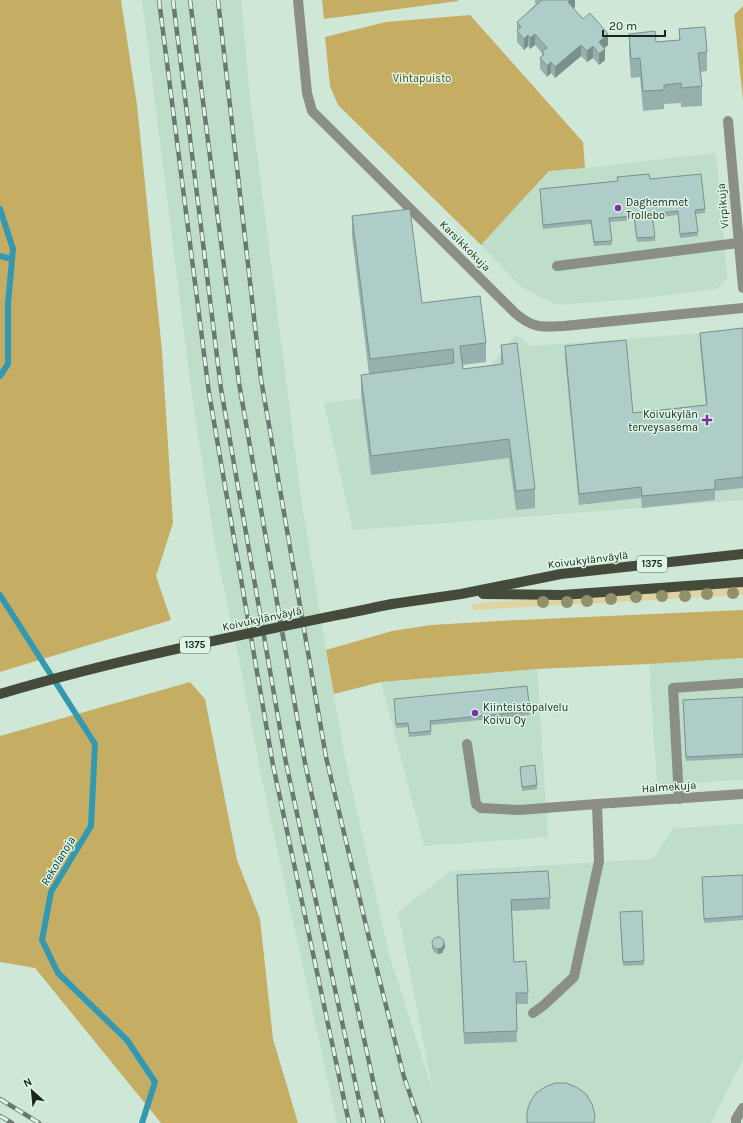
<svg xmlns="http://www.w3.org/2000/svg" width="743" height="1123" font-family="Karla,sans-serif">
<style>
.built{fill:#bfdec9}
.green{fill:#e0d2a3}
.forest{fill:#c5ae63}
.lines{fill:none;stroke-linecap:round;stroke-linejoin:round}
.stream{stroke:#3399b3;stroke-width:6}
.service{stroke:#8a8e84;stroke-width:10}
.minor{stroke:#8a8e84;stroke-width:10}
.primary{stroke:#454b3a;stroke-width:10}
.rail-casing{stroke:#6a796f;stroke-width:4.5}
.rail{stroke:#dcf5e4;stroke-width:3;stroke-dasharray:9;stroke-linecap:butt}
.primary-bridge{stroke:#454b3a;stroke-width:10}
.tree{fill:#8f9169}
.wall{fill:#96b0ad}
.shaded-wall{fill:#7a908d}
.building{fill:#aecdc9;stroke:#7a908d}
.poi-dot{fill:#7d30a2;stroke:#dcf5e4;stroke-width:1.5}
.labels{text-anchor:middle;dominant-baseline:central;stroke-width:3;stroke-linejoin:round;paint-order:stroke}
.shield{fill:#dcf5e4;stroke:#56635a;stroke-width:1}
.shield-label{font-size:10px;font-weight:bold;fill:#1c251f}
.park-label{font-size:11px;fill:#5a4a0f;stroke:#dcf5e4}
.poi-label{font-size:11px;fill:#1c251f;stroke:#dcf5e4;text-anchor:start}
.street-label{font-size:11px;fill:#1c251f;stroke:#dcf5e4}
.water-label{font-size:12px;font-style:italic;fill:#02323d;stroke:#dcf5e4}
</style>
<rect width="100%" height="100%" fill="#cfe7d7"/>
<g class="built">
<path d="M142 0H241L250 98 302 505 326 650 345 757 389 954 433 1092 398 912 451 871 652 859 674 828 743 824V1059L711 1123H337L261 775 241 669 216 551 192 396Z"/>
<path d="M716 153 725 253 728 277 717 289 636 299 557 305 537 296 520 286 481 245 549 171 585 168Z"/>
<path d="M743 330V500L353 530 324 403 474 385 516 335 531 346Z"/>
<path d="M743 658V780L657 785 649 664Z"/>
<path d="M537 669 548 837 424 846 381 682Z"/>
</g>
<path class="green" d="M743 587V595L473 610 472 605 489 602Z"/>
<g class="forest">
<path d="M0 0H121L137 105 162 351 173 523 156 576 171 620 0 672Z"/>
<path d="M322 0H458V1L324 19Z"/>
<path d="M743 6V100L734 15Z"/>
<path d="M470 15 583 142 585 168 549 171 481 245 338 105 330 86 325 37 386 22Z"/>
<path d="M743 610V658L649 664 537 669 381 682 334 694 326 650 392 631 431 625 499 621Z"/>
<path d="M190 682 205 699 237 860 260 919 273 1039 298 1123H161L35 968 0 962V736Z"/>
</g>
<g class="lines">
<g class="stream">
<path d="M0 209 13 249 8 304V364L0 376"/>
<path d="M0 256 12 259"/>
<path d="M0 595 95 744 91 826 51 892 42 940 58 973 127 1040 155 1082 142 1123"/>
</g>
<g class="service">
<path d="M557 266 738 243"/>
<path d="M467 744 476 804 481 808 519 810 597 804 599 861 574 977 544 1005 533 1013"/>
<path d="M679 799 673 688 743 683"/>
<path d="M736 1123V1119L743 1108"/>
</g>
<g class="minor">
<path d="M298 0 307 93 312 111 515 313C534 329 541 327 564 326L743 308"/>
<path d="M728 121 743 288"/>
<path d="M597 804 743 794"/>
</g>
<g class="primary">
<path d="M483 594 562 595 743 582"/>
<path d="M392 604 461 594 561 574 743 554"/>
</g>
<defs>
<g id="rail">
<path d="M159 0 209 393 273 765 349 1123"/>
<path d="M173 0 221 389 286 763 364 1123"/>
<path d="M190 0 239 383 305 763 375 1090 383 1123"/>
<path d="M218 0 261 379 326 757 369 938 404 1077 420 1123"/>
<path d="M0 1099 39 1123"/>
<path d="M0 1116 12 1123"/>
</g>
</defs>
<use href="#rail" class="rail-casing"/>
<use href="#rail" class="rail"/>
<path class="primary-bridge" d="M0 694C129 656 261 631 392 604"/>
</g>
<g class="tree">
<circle cx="733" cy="593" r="6"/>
<circle cx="707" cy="594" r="6"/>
<circle cx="662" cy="596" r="6"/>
<circle cx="685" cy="596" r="6"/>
<circle cx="636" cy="597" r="6"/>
<circle cx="611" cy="599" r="6"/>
<circle cx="587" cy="601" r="6"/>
<circle cx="543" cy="602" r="6"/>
<circle cx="567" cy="602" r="6"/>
</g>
<g class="wall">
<path d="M535 0H575V7L573 8 583 19 608 45 604 48 605 60 599 65 593 58 587 62 581 56 555 78 551 73 547 77 540 69V58L542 55V53L535 45 530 49 528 46 524 50 517 42V22L536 4 535 3Z"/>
<path d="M679 29 707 52V71L700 72 702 86V106L681 107V103L664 104V109L643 111 640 77 631 78 629 53V34L656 42 679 40Z"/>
<path d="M617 177 650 179 705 209V213L696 214 698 236 680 238 678 215 653 218 655 241 637 242 634 220 610 222 612 245 594 246 591 224 543 229 540 189 617 181Z"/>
<path d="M352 216 422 303 486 343V362L462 365 463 369 501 364V345L535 489V508L516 510 509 458 371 475 361 394V375L369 374 352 236Z"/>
<path d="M743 328V488L715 491V500L642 508 641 498 579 505 565 357V346L633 413 706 405 700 344V333Z"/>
<path d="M743 697V758L686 761 683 704Z"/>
<path d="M394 699 530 711V715L431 725V735L409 737 408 727 396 728Z"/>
<path d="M520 767 537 785V789L522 791Z"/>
<path d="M457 875 550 898V909L512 911 514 962 528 993V1004H516L517 1042 464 1044 457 886Z"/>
<path d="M743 875V920L704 923 702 877Z"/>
<path d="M620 916 644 961V965L623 966Z"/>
<path d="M432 944 445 947 442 953 438 954 434 952 432 948Z"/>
</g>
<g class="shaded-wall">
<path d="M570 0H575V7L568 13V2Z"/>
<path d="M535 34V45L530 49V38Z"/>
<path d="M608 34V45L599 53V42Z"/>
<path d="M528 35V46L524 50V39Z"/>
<path d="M581 45V56L555 78V67Z"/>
<path d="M593 46V58L587 62V51Z"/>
<path d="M605 49V60L599 65V54Z"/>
<path d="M551 62V73L547 77V66Z"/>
<path d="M445 943V947L442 953 438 954V950Z"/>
</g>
<g class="building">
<path d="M542 0H570L568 2 583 19 590 13 608 34 599 42 605 49 599 54 593 46 587 51 581 45 555 67 551 62 547 66 540 58 544 54 542 51 547 48 535 34 530 38 528 35 524 39 517 31 521 27 517 22Z"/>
<path d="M705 27 707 52 698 53 702 86 681 88V83L664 85V90L643 91 640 58 631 59 629 34 655 31 656 42 680 40 679 29Z"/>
<path d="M649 174 650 179 701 174 705 209 695 210 698 232 680 234 678 211 652 214 655 237 637 238 634 216 609 218 612 241 594 242 591 220 543 225 540 189 618 181 617 177Z"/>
<path d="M410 209 422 303 480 296 486 343 460 346 463 369 503 364 501 345 517 343 535 489 516 491 509 439 371 456 361 375 454 363 453 349 370 359 352 216Z"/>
<path d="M743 328V477L715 480V489L642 496 641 487 579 494 565 346 626 340 633 413 707 405 700 333Z"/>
<path d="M527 686 530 711 430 721 431 731 409 733 408 723 396 724 394 699Z"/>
<path d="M743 697V754L686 757 683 700Z"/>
<path d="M535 765 537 785 522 787 520 767Z"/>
<path d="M548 871 550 898 511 900 514 962 526 961 528 993H516L517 1031 464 1033 457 875Z"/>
<path d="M743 875V916L704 919 702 877Z"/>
<path d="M642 911 644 961 623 962 620 912Z"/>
<circle cx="438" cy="943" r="6"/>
<path d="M555 1083H566L576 1087 586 1094 592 1104 595 1115 594 1123H527V1112L530 1102 536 1093 545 1087Z"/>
</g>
<g class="poi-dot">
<circle cx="618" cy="208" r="4"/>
<path d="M705 414h4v4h4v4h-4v4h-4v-4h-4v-4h4z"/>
<circle cx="475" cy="713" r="4"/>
</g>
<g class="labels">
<g class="shield">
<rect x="637" y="556" width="30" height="16" rx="3"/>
<rect x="180" y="637" width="30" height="16" rx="3"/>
</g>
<g class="shield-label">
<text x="652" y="564">1375</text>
<text x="195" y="645">1375</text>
</g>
<g class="park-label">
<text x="422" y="78">Vihtapuisto</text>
</g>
<g class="poi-label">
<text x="626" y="202">Daghemmet<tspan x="626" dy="13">Trollebo</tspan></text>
<text x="698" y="414" text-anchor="end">Koivukylän<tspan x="698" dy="13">terveysasema</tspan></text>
<text x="483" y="707">Kiinteistöpalvelu<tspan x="483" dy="13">Koivu Oy</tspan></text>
</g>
<g class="street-label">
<text transform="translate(723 206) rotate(-95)">Virpikuja</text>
<text transform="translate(465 246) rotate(45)">Karsikkokuja</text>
<text transform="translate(588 560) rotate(-7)">Koivukylänväylä</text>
<text transform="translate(262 619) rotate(-12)">Koivukylänväylä</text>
<text transform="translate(669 787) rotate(-4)">Halmekuja</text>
</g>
<g class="water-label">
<text transform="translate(58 861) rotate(-59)">Rekolanoja</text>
</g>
</g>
<g transform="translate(32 1091) rotate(333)" stroke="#dcf5e4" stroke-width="3" paint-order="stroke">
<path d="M0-3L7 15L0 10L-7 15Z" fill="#1c251f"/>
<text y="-6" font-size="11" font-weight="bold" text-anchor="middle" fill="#1c251f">N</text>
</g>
<path d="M603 30v6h62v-6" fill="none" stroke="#1c251f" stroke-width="2"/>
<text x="609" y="30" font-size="12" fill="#1c251f" stroke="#dcf5e4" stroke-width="3" paint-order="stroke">20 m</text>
</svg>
